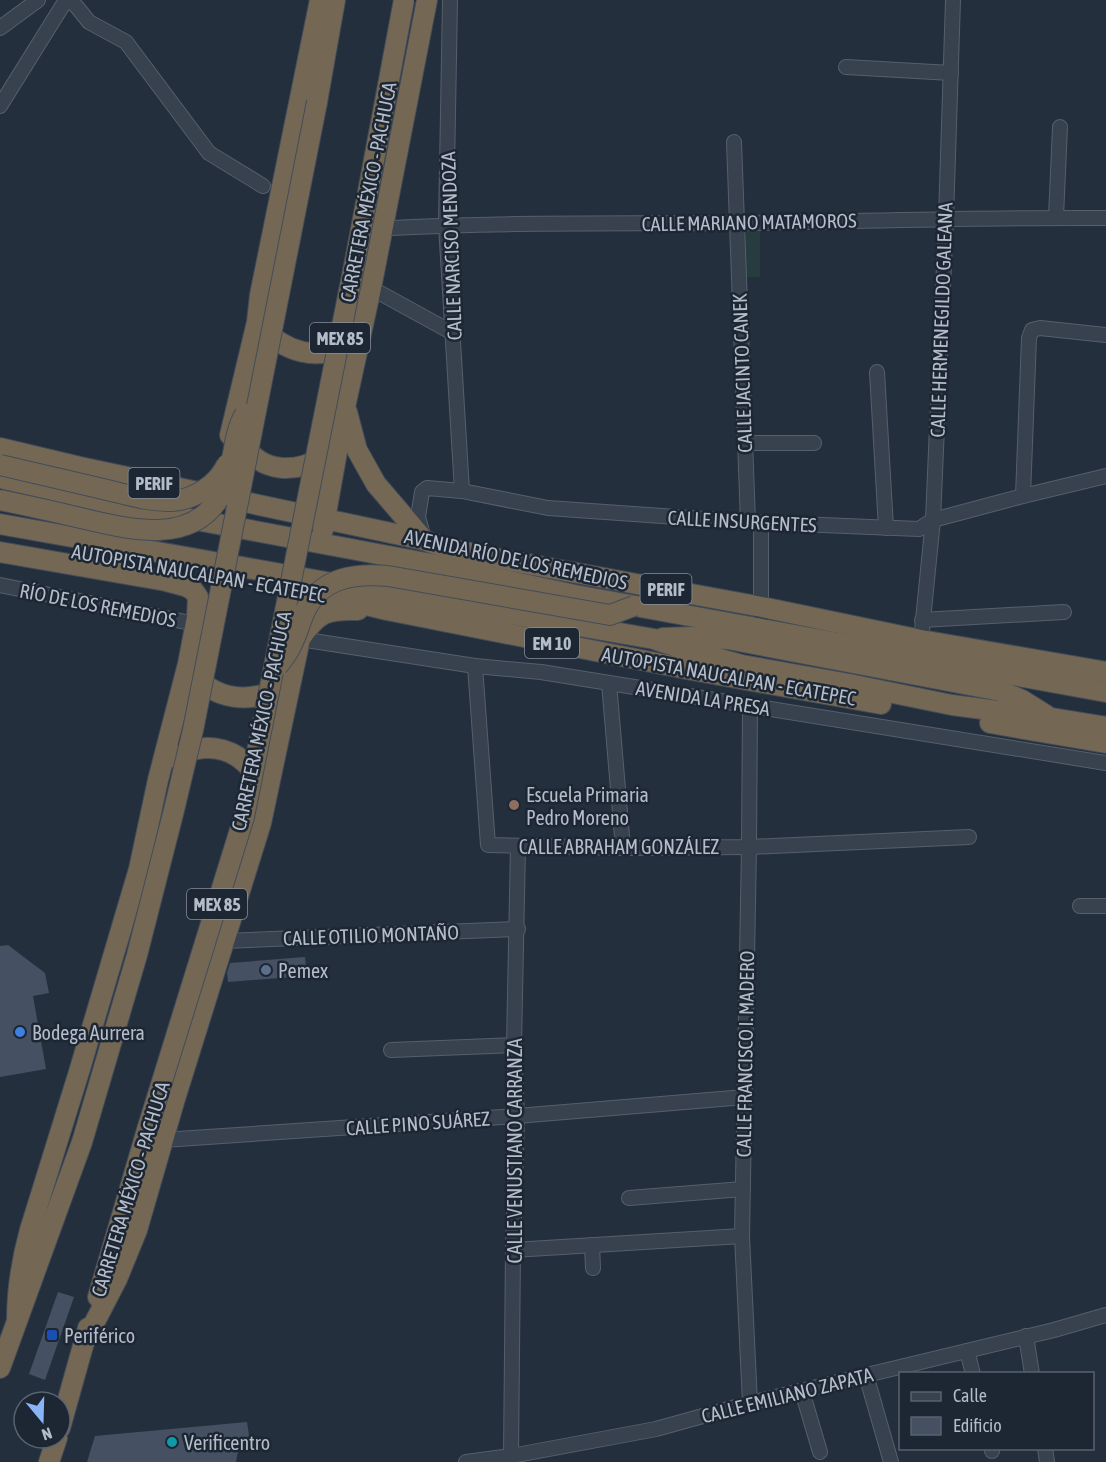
<svg xmlns="http://www.w3.org/2000/svg" width="1106" height="1462" font-family="'Asap Condensed',sans-serif">
<style>
.green{fill:#263c3f}
.building{fill:#455162}
.lines{fill:none;stroke-linecap:round;stroke-linejoin:round}
.minor-casing{stroke:#565f6c;stroke-width:16}
.highway-casing{stroke:#434c59;stroke-width:22}
.minor{stroke:#38414e;stroke-width:14}
.highway{stroke:#746855;stroke-width:20}
.highway-bridge-casing{stroke:#434c59;stroke-width:22;stroke-linecap:butt}
.highway-bridge{stroke:#746855;stroke-width:20}
.education-dot{fill:#8d6e63;stroke:#1d2633;stroke-width:2}
.service-dot{fill:#5c6f8a;stroke:#1d2633;stroke-width:2}
.shop-dot{fill:#3f7fe0;stroke:#1d2633;stroke-width:2}
.transit-dot{fill:#1a4fb4;stroke:#1d2633;stroke-width:2}
.culture-dot{fill:#0f9aa8;stroke:#1d2633;stroke-width:2}
.labels{text-anchor:middle;dominant-baseline:central;stroke-width:5;stroke-linejoin:round;paint-order:stroke}
.shield{fill:#1d2633;stroke:#878f9c;stroke-width:1.5}
.shield-label{font-size:18px;font-weight:bold;fill:#b4bcc9}
.street-label{font-size:20px;fill:#b4bcc9;stroke:#1d2633}
.poi-label{font-size:20px;fill:#b4bcc9;stroke:#1d2633;text-anchor:start}
</style>
<rect width="100%" height="100%" fill="#242f3e"/>
<path class="green" d="M746 228 760 229V277H745Z"/>
<g class="building">
<path d="M8 945 45 973 49 993 33 996 46 1069 0 1077V946Z"/>
<path d="M305 957 307 976 228 982 227 973 230 963Z"/>
<path d="M58 1292 74 1297 45 1380 29 1374Z"/>
<path d="M247 1422 251 1449 238 1451 236 1462H87L95 1436Z"/>
</g>
<g class="lines">
<defs>
<g id="minor">
<path d="M69 0 77 7 89 22 126 42 209 153 263 186"/>
<path d="M450 0 446 225 462 491"/>
<path d="M0 28 38 0"/>
<path d="M846 67 951 73"/>
<path d="M0 106 66 0"/>
<path d="M734 142 748 522"/>
<path d="M1056 217 1060 127"/>
<path d="M392 228C506 222 620 224 733 223 857 222 982 217 1106 218"/>
<path d="M371 288 453 333"/>
<path d="M877 372 886 528"/>
<path d="M745 443H814"/>
<path d="M1023 496 1029 338 1032 330 1040 328 1106 335"/>
<path d="M761 523V629"/>
<path d="M423 535 418 517 422 492 427 488 462 491 548 508 748 522 919 529 933 520 1023 496 1106 476"/>
<path d="M0 585 196 624"/>
<path d="M922 620 1064 612"/>
<path d="M300 639 475 666 541 672 1106 763"/>
<path d="M921 640 933 520 946 218 953 0"/>
<path d="M475 666 488 845 623 848 749 847 969 837"/>
<path d="M609 683 623 848"/>
<path d="M750 706 749 847 742 1236 750 1403"/>
<path d="M1080 906H1106"/>
<path d="M224 941 518 929"/>
<path d="M391 1050 514 1045"/>
<path d="M163 1140 517 1116 745 1097"/>
<path d="M629 1198 743 1189"/>
<path d="M592 1245 593 1268"/>
<path d="M513 1250 742 1236"/>
<path d="M1026 1336 1032 1374"/>
<path d="M967 1351 973 1374"/>
<path d="M866 1375 891 1462"/>
<path d="M802 1391 820 1452"/>
<path d="M992 1448V1451"/>
<path d="M1045 1448 1047 1462"/>
<path d="M511 1456 513 1250 517 1116 514 1045 518 846"/>
<path d="M466 1462 511 1456 656 1429 750 1403 1054 1330 1106 1315"/>
</g>
<g id="highway">
<path d="M317 102 335 0"/>
<path d="M261 326C284 352 319 363 350 343"/>
<path d="M347 412 357 450 376 484 424 540"/>
<path d="M230 435 257 322 260 295 320 0"/>
<path d="M241 438C256 474 300 476 327 453"/>
<path d="M0 448 80 467 424 540 443 547 479 555 762 607 921 640 1106 672"/>
<path d="M0 478 116 505 426 563 575 595 1106 692"/>
<path d="M0 524 371 590 654 639 683 649 742 665 849 684 952 705 1052 718 1106 727"/>
<path d="M323 530 345 407 371 288 427 0"/>
<path d="M0 552 166 581 185 586 193 590 198 597 197 617 188 664 158 780 139 869 79 1072 30 1230C22 1259 17 1289 17 1320"/>
<path d="M313 592 387 610 692 670 881 704"/>
<path d="M663 638 692 637 728 639 1001 691 1022 700 1046 715"/>
<path d="M193 671C213 701 251 704 281 687"/>
<path d="M990 723 1106 743"/>
<path d="M176 758C207 738 243 749 259 782"/>
<path d="M98 1297 147 1130"/>
<path d="M85 1341 117 1279 137 1230 174 1102 261 823 300 639C318 612 327 609 358 610"/>
<path d="M0 1368 82 1142"/>
<path d="M60 1428 88 1328"/>
<path d="M49 1462 57 1438"/>
</g>
</defs>
<use href="#minor" class="minor-casing"/>
<use href="#highway" class="highway-casing"/>
<use href="#minor" class="minor"/>
<use href="#highway" class="highway"/>
<defs>
<g id="highway-bridge">
<path d="M0 465C35 473 69 481 103 489 125 494 149 502 172 501 194 500 218 484 227 464"/>
<path d="M0 500C24 505 48 510 72 516 121 527 192 550 222 493 235 468 231 438 245 414"/>
<path d="M277 667C281 661 287 655 290 648 297 636 300 621 306 609 323 577 355 573 388 576L610 615 634 606"/>
<path d="M147 1130 244 817 356 256 404 0"/>
<path d="M82 1142 137 955 174 810 193 730 317 102"/>
</g>
</defs>
<use href="#highway-bridge" class="highway-bridge-casing"/>
<use href="#highway-bridge" class="highway-bridge"/>
</g>
<circle class="education-dot" cx="514" cy="805" r="6"/>
<circle class="service-dot" cx="266" cy="970" r="6"/>
<circle class="shop-dot" cx="20" cy="1032" r="6"/>
<rect class="transit-dot" x="46" y="1329" width="12" height="12" rx="3"/>
<circle class="culture-dot" cx="172" cy="1442" r="6"/>
<g class="labels">
<g class="shield">
<rect x="310" y="323" width="60" height="30" rx="4.5"/>
<rect x="128.5" y="468" width="51" height="30" rx="4.5"/>
<rect x="640.5" y="574" width="51" height="30" rx="4.5"/>
<rect x="525" y="628" width="54" height="30" rx="4.5"/>
<rect x="187" y="889" width="60" height="30" rx="4.5"/>
</g>
<g class="shield-label">
<text x="340" y="338">MEX 85</text>
<text x="154" y="483">PERIF</text>
<text x="666" y="589">PERIF</text>
<text x="552" y="643">EM 10</text>
<text x="217" y="904">MEX 85</text>
</g>
<g class="street-label">
<text transform="translate(368 192) rotate(-79)">CARRETERA MÉXICO - PACHUCA</text>
<text transform="translate(749 222) rotate(-1)">CALLE MARIANO MATAMOROS</text>
<text transform="translate(451 246) rotate(-92)">CALLE NARCISO MENDOZA</text>
<text transform="translate(941 320) rotate(-88)">CALLE HERMENEGILDO GALEANA</text>
<text transform="translate(742 373) rotate(-92)">CALLE JACINTO CANEK</text>
<text transform="translate(742 521) rotate(3)">CALLE INSURGENTES</text>
<text transform="translate(516 559) rotate(12)">AVENIDA RÍO DE LOS REMEDIOS</text>
<text transform="translate(199 573) rotate(10)">AUTOPISTA NAUCALPAN - ECATEPEC</text>
<text transform="translate(98 605) rotate(11)">RÍO DE LOS REMEDIOS</text>
<text transform="translate(729 676) rotate(10)">AUTOPISTA NAUCALPAN - ECATEPEC</text>
<text transform="translate(703 698) rotate(9)">AVENIDA LA PRESA</text>
<text transform="translate(261 721) rotate(-78)">CARRETERA MÉXICO - PACHUCA</text>
<text x="619" y="846">CALLE ABRAHAM GONZÁLEZ</text>
<text transform="translate(371 935) rotate(-2)">CALLE OTILIO MONTAÑO</text>
<text transform="translate(745 1054) rotate(-89)">CALLE FRANCISCO I. MADERO</text>
<text transform="translate(418 1123) rotate(-4)">CALLE PINO SUÁREZ</text>
<text transform="translate(514 1151) rotate(-90)">CALLE VENUSTIANO CARRANZA</text>
<text transform="translate(130 1189) rotate(-73)">CARRETERA MÉXICO - PACHUCA</text>
<text transform="translate(787 1395) rotate(-14)">CALLE EMILIANO ZAPATA</text>
</g>
<g class="poi-label">
<text x="526" y="794">Escuela Primaria<tspan x="526" dy="23">Pedro Moreno</tspan></text>
<text x="278" y="970">Pemex</text>
<text x="32" y="1032">Bodega Aurrera</text>
<text x="64" y="1335">Periférico</text>
<text x="184" y="1442">Verificentro</text>
</g>
</g>
<rect x="899" y="1372" width="195" height="78" fill="#1d2633" stroke="#59626f" stroke-width="1.5"/>
<rect x="911" y="1392" width="30" height="9" fill="#38414e" stroke="#59626f" stroke-width="1.5"/>
<text x="953" y="1402" font-size="18" fill="#b4bcc9">Calle</text>
<rect x="911" y="1417" width="30" height="18" fill="#455162" stroke="#59626f" stroke-width="1.5"/>
<text x="953" y="1432" font-size="18" fill="#b4bcc9">Edificio</text>
<g transform="translate(42 1420) rotate(161)"><circle r="28" fill="#1d2633" stroke="#59626f" stroke-width="1.5"/>
<path d="M0-4.5L10 22L0 15L-10 22Z" fill="#8ab4f8"/>
<text y="-9" font-size="16" font-weight="bold" text-anchor="middle" fill="#b4bcc9">N</text>
</g>
</svg>
